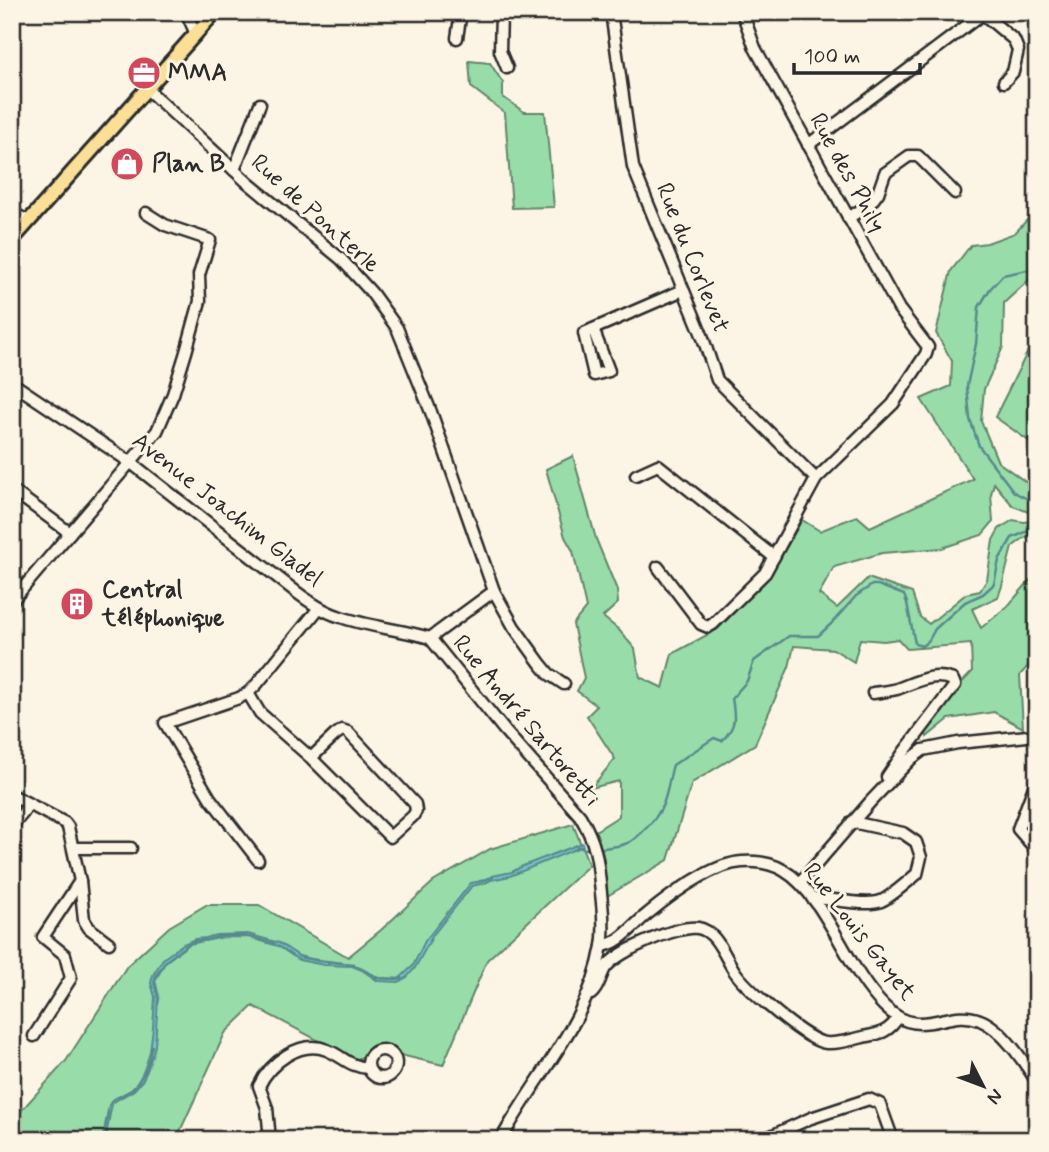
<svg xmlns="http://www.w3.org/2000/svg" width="1049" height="1152" font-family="Mynerve,sans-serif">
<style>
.green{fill:#98dda9;stroke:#62846a;stroke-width:2;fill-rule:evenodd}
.water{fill:#76c7cf;stroke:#58898d;stroke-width:2}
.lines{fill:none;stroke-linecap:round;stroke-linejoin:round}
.stream{stroke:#58898d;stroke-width:2.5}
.minor-casing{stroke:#2b2b2b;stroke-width:15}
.major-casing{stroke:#2b2b2b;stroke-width:18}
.minor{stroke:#fcf5e5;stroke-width:10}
.major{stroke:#fbdf96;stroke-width:12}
.labels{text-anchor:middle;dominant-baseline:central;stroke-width:6;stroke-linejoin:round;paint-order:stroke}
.poi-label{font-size:24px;font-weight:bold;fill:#2b2b2b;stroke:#fcf5e5;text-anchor:start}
.street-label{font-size:24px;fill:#2b2b2b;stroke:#fcf5e5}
</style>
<rect width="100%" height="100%" fill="#fcf5e5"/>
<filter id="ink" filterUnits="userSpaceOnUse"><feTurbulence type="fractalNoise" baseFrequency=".0143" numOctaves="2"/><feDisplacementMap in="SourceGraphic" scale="14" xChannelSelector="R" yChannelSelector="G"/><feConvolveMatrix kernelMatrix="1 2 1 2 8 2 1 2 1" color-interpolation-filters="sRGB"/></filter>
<g filter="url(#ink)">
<g class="green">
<path d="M469 61 490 63 503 83V97L524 112H545L554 207 512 208 505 113 471 87Z"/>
<path d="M1037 209V280L1030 279 1004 303 1003 347 984 389 981 421 998 462 1037 490V534L1024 538 1012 547 1002 586 998 597 972 609 981 628 1008 606 1037 572V656L1020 675 1023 728 994 712 949 719 927 737 923 721 939 707 972 672 971 644 907 649 898 639 884 641 860 639 854 662 833 649 794 646 789 667 755 744 692 783 668 860 602 899 604 859 594 832 619 816V781L591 788 615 759 587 716 597 706 577 691 584 678 573 624 586 608 573 551 565 537 546 469 573 456 596 539 617 590 618 603 603 617 619 630 635 649 640 677 663 688 672 654 718 629 771 575 802 520 820 531 857 516 870 527 973 479 921 399 951 386 952 361 936 333 951 271 971 245 987 243 1015 233ZM994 483 1013 506 1031 513 1033 517 1030 521 1024 522 1013 520 999 529 993 540 987 580 980 591 966 594 929 624 920 617 912 593 868 578 837 608 819 594 834 567 882 553 942 548 982 535 993 522 991 494Z"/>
<path d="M1037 330V449L1033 444 995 417 1028 351Z"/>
<path d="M573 824 589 865 487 960 443 1065 379 1050 355 1060 253 1006 225 1033 176 1140H12V1116L20 1112 66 1061 127 966 169 927 206 905H259L348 957 381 930 433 882 490 849Z"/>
</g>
<path class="water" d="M582 843 583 846 510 876 491 880 485 883 472 886 433 935 415 968 407 977 399 982 378 981 362 970 352 966 324 965 299 960 278 946 245 936 217 937 208 940 195 941 188 945 166 961 156 975 154 983 158 998 155 1046 147 1071 142 1081 134 1090 112 1103 106 1136 102 1140H99L104 1135 109 1105 112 1100 133 1089 144 1073 149 1060 153 1028 155 997 151 983 153 975 163 959 183 944 195 939 206 938 216 935 248 934 279 943 302 958 353 964 379 978 399 979 413 966 425 941 471 883 483 881 492 876 512 872 523 866Z"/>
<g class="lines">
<g class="stream">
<path d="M1037 268 1003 275 990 289 979 307 976 344 967 386 970 419 979 446 1014 492 1037 504"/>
<path d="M577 847 591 850"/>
<path d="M598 849C607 847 617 847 625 844 638 840 659 816 663 804 668 792 669 778 673 765L714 738 722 741C737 725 735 718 732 698L747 681 754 661 789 636H818L831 624 856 596 872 585H878L904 595 907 603 915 644 922 646 929 640 935 629 965 602 983 594 994 584 999 560 1012 538 1037 527"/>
<path d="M480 881 493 877"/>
<path d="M298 956 319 961 354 964"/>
<path d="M372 974 377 978 399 979 402 978"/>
<path d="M158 1004 159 998 155 981 165 962 188 944 223 937H250L274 944"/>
<path d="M129 1092C143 1081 147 1062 152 1046"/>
<path d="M98 1140 103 1137 108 1112"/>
</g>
<defs>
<g id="minor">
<path d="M186 12 196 34"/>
<path d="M499 12 501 14 500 51 507 68"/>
<path d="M611 12 633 167 702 335 717 380 816 479"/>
<path d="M983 14 1014 40 1018 50 1013 72 1004 82"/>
<path d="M457 38 461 12"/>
<path d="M146 88 247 182 341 259 371 292 397 328 431 412 494 591 514 627 540 663 549 674 564 684"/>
<path d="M808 145 985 12"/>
<path d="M234 170 260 104"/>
<path d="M12 213 29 221"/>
<path d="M848 218 869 205 878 193 885 173 909 156H918L955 193"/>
<path d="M593 329 609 371 594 375 584 333 683 290"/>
<path d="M12 383 130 462 295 591C308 601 322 611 338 616 368 627 400 629 430 638"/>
<path d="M636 475 658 465 774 557"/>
<path d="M12 490 70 533"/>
<path d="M658 567 701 624 708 627 713 624 765 573 816 479 893 404 926 354 928 347 899 309 755 48 742 12"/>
<path d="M12 601 157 431 173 394 186 352 200 301 199 275 210 240 165 225 146 213"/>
<path d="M430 638 505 731 580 816C597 844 598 862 601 893 603 910 605 929 602 946 588 1024 536 1074 501 1140"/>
<path d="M430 638 494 591"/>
<path d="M248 693 260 713 311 758 390 837 413 816 416 811 415 804 348 732 342 730 335 735 311 758"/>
<path d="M873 693C881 692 889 691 897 689 916 682 933 672 953 680L955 685 904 752 887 777"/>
<path d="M1037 779 1018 829 1037 851"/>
<path d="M12 795 65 823 68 827 80 881 84 920 89 928 109 943"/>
<path d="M12 826 23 813 28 804"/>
<path d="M73 848H131"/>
<path d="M258 860 210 798 165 723 239 698 248 693 257 684 319 608"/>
<path d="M800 883 871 801 911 759 923 750 958 743 1037 735"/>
<path d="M812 898C830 898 866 907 881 901 891 897 908 881 917 874L921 857 916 842 903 833 852 822"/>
<path d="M602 946C619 944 632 927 645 916 668 897 711 864 742 862 756 861 771 863 783 870 797 878 808 891 817 904 840 937 856 978 884 1006 921 1043 947 1006 980 1020 1003 1029 1024 1062 1037 1082"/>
<path d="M591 994C600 987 600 975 606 967 618 951 678 925 698 928 717 931 725 958 735 972 747 989 807 1042 826 1043 838 1044 852 1040 863 1037 879 1034 890 1032 898 1017"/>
<path d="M34 1036 71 978 65 955 43 937 80 881"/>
<circle cx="382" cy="1064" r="14"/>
<path d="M270 1140 267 1108 259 1086C270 1063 300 1039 327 1050 344 1057 348 1066 368 1068"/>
<path d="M762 1140 811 1118 869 1099 880 1104 893 1140"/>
</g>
<path id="major" d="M12 240 215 12"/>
</defs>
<use href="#minor" class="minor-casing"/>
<use href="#major" class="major-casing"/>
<use href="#minor" class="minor"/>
<use href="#major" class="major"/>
</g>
</g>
<defs>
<symbol id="office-disc" viewBox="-11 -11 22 22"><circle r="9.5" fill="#d1495b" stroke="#fcf5e5"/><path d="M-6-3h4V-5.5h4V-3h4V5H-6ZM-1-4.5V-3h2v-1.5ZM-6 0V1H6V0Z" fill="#fff"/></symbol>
<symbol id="shop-disc" viewBox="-11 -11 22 22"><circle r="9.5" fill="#d1495b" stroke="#fcf5e5"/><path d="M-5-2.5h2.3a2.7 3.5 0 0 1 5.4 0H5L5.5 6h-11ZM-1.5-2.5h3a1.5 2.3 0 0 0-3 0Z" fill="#fff"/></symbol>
<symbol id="building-disc" viewBox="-11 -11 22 22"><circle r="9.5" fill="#d1495b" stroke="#fcf5e5"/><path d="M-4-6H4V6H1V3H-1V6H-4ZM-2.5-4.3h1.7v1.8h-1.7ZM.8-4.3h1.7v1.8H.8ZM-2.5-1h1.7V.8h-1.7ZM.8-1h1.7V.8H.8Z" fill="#fff"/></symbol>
</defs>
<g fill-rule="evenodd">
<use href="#office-disc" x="125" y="54" width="38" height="38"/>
<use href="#shop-disc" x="108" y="145" width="38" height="38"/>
<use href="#building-disc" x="58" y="585" width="38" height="38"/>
</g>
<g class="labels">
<g class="poi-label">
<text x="168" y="73">MMA</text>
<text x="152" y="164">Plan B</text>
<text x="102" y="590">Central<tspan x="102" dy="28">téléphonique</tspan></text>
</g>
<g class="street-label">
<text transform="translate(847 173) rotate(61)">Rue des Phily</text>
<text transform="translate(315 214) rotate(42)">Rue de Ponterle</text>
<text transform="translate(692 258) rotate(68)">Rue du Corlevet</text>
<text transform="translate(227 510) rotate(38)">Avenue Joachim Gladel</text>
<text transform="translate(526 721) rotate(50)">Rue André Sartoretti</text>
<text transform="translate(859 932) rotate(52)">Rue Louis Gayet</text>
</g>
</g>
<rect width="1049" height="1152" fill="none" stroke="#fcf5e5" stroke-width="42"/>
<rect x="21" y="21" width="1007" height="1110" fill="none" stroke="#2b2b2b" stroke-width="2.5" filter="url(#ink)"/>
<g transform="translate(983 1086) rotate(132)" stroke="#fcf5e5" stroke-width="5" paint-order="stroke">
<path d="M0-5L12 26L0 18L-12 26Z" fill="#2b2b2b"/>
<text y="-10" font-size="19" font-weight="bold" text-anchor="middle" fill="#2b2b2b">N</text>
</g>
<path d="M794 63v10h126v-10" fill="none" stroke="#2b2b2b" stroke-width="3.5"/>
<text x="804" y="63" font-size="21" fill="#2b2b2b" stroke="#fcf5e5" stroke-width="5" paint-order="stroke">100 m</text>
</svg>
